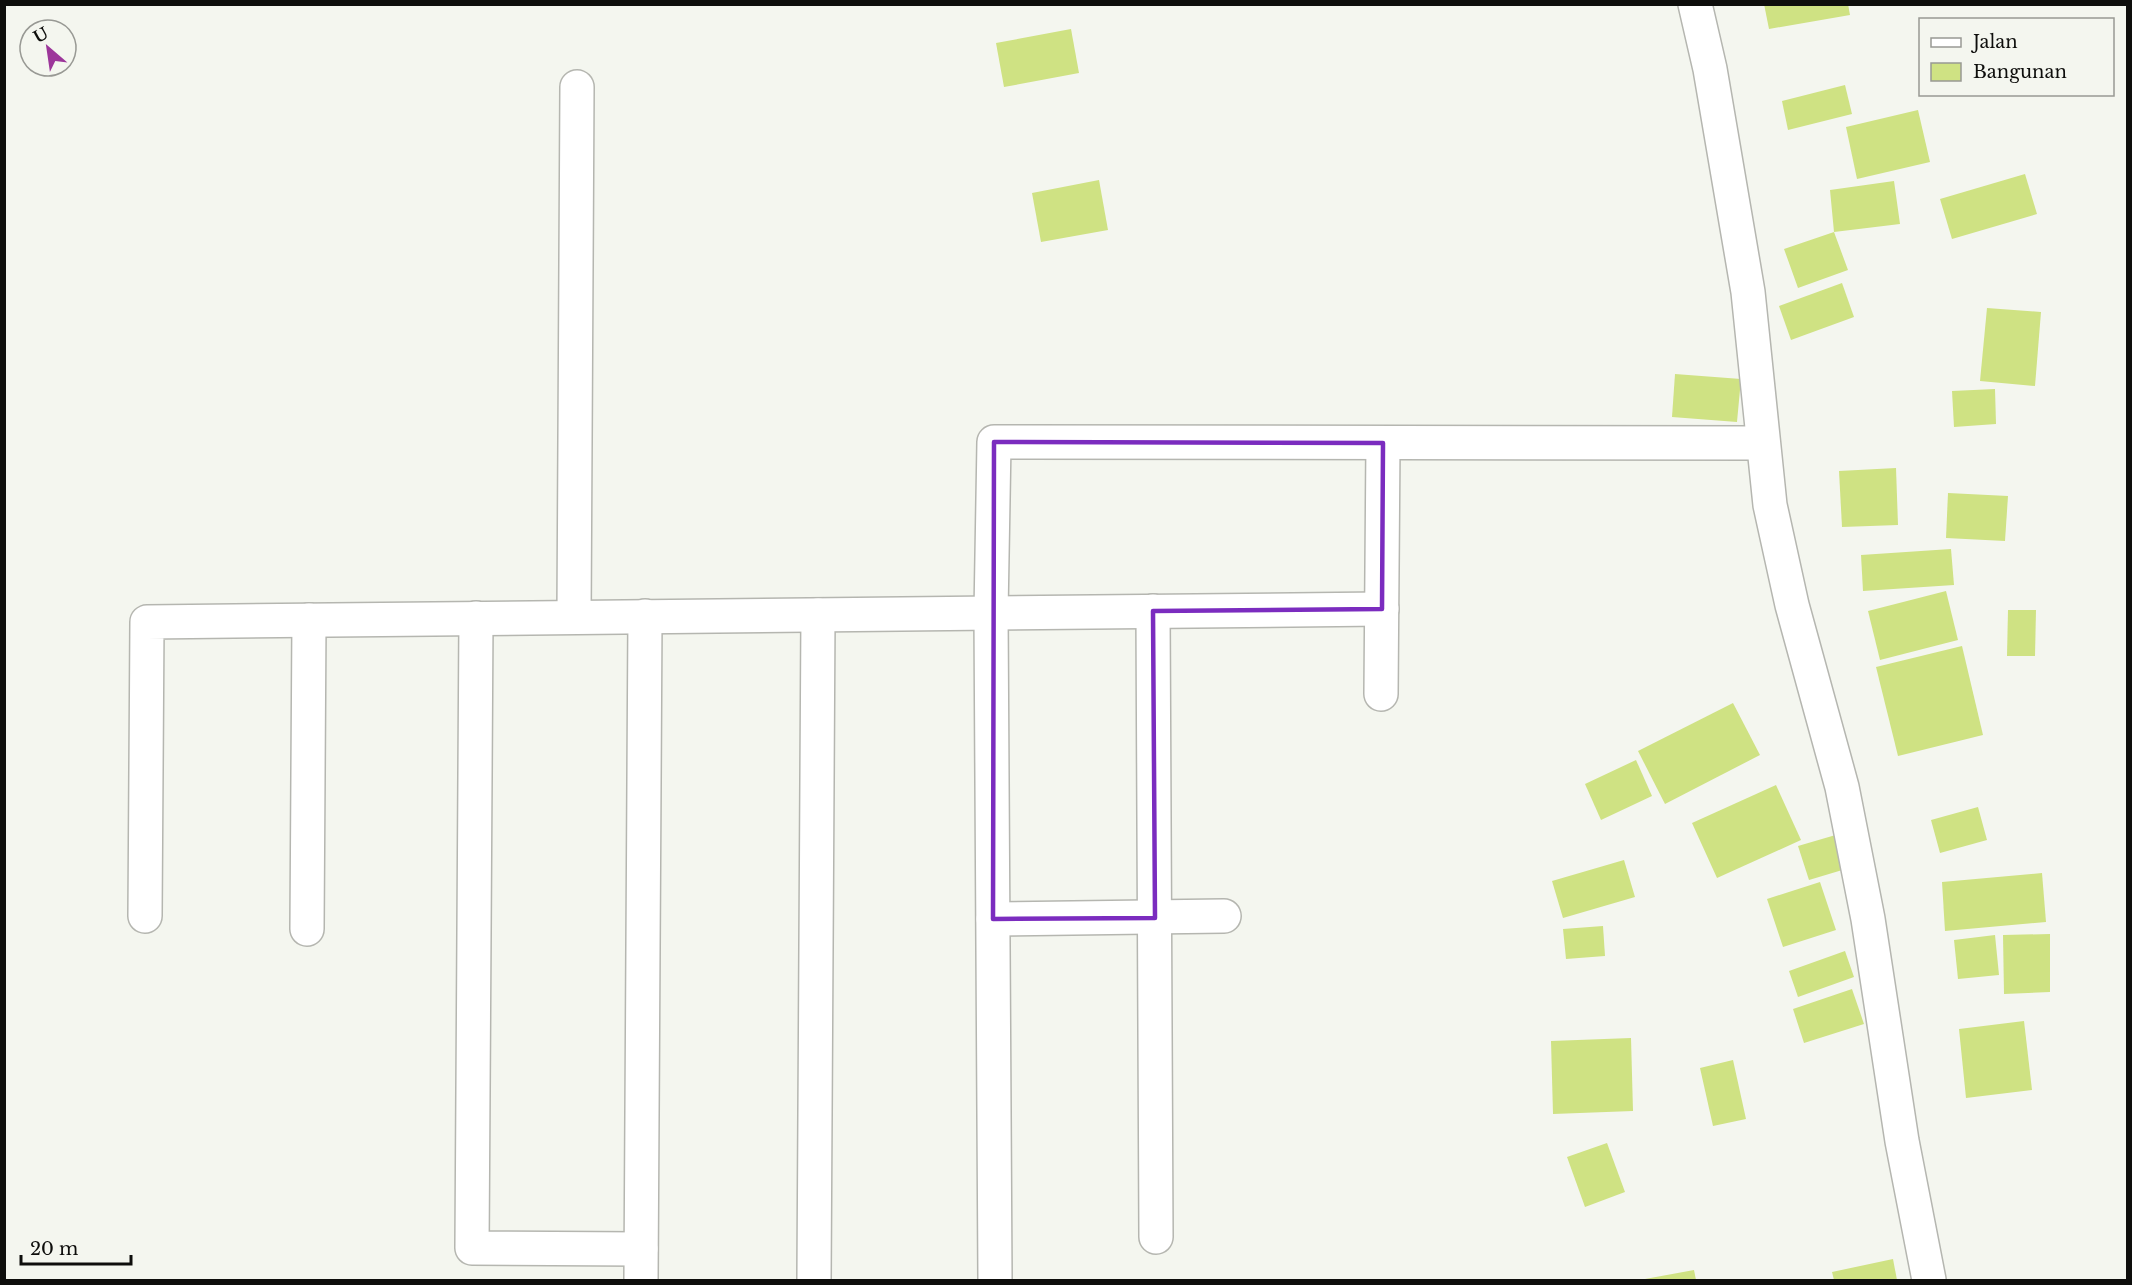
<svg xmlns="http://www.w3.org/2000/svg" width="2132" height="1285" font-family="'Libre Baskerville',serif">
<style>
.building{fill:#cfe283}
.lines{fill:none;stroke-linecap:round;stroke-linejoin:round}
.street-casing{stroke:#b5b6b0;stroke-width:36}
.street{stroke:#fff;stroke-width:33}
.marked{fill:none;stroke:#7b2cbf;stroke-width:4.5;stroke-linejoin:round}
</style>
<rect width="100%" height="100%" fill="#f4f6ef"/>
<g class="building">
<path d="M1764 4H1848L1850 15 1769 29Z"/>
<path d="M1071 29 1079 73 1004 87 996 43Z"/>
<path d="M1845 85 1852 114 1788 130 1782 101Z"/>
<path d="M1918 110 1930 162 1857 179 1846 127Z"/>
<path d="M2025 174 2037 214 1952 239 1940 199Z"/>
<path d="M1099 180 1108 230 1041 242 1032 193Z"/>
<path d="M1894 181 1900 224 1834 232 1848 270 1798 288 1784 249 1834 232 1830 190Z"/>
<path d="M1842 283 1854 317 1791 340 1779 306Z"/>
<path d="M1987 308 2041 312 2035 386 1980 381Z"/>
<path d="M1675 374 1741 379 1737 422 1672 417Z"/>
<path d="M1995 389 1996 424 1954 427 1952 391Z"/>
<path d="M1896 468 1898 525 1842 527 1839 471Z"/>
<path d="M1948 493 2008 496 2005 541 1946 538Z"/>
<path d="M1951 549 1954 585 1863 591 1861 555Z"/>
<path d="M1946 591 1958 640 1880 660 1868 611Z"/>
<path d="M2008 610H2036L2035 656H2007Z"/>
<path d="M1962 646 1983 735 1898 756 1876 667Z"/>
<path d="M1733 703 1760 755 1665 804 1638 751Z"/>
<path d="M1636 760 1652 796 1601 820 1585 784Z"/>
<path d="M1776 785 1801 840 1717 878 1692 823Z"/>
<path d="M1978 807 1987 840 1940 853 1931 820Z"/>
<path d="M1839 834 1849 868 1809 880 1798 846Z"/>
<path d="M1624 860 1635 897 1563 918 1552 881Z"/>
<path d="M2042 873 2046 922 1945 931 1942 882Z"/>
<path d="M1820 882 1836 930 1783 947 1767 899Z"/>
<path d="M1603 926 1605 956 1566 959 1563 929Z"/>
<path d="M2050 934V992L2004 994 2003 935Z"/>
<path d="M1995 935 1999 975 1958 979 1954 940Z"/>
<path d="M1845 951 1854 977 1798 997 1789 971Z"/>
<path d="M1852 989 1864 1024 1804 1043 1793 1009Z"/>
<path d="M2024 1021 2032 1090 1966 1098 1959 1029Z"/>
<path d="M1631 1038 1633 1111 1553 1114 1551 1041Z"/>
<path d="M1733 1060 1746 1119 1713 1126 1700 1068Z"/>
<path d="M1607 1143 1625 1192 1585 1207 1567 1157Z"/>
<path d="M1893 1259 1897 1280H1834L1832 1272Z"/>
<path d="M1694 1270 1696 1280H1645V1279Z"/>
</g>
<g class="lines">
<defs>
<g id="street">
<path d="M1695 4 1710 69 1748 292 1770 505 1792 605 1842 787 1868 919 1902 1141 1929 1280"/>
<path d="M1153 611 1156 1237"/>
<path d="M574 617 577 87"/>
<path d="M476 618 472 1248 641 1249"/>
<path d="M1381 694 1383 443"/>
<path d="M145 916 147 622 1382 609"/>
<path d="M993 919 1224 916"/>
<path d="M307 929 309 620"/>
<path d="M641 1280 645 616"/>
<path d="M814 1280 818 615"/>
<path d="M995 1280 991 613 994 442 1762 443"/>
</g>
</defs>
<use href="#street" class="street-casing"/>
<use href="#street" class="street"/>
</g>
<path class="marked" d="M994 442 1383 443 1382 609 1153 611 1155 918 993 919Z"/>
<rect width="2132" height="1285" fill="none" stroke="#0e0e0c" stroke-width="12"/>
<rect x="1919" y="18" width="195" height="78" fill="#f4f6ef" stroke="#989994" stroke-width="1.5"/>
<rect x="1931" y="38" width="30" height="9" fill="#ffffff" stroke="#989994" stroke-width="1.5"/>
<text x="1973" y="48" font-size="18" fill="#0e0e0c">Jalan</text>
<rect x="1931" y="63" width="30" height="18" fill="#cfe283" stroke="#989994" stroke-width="1.5"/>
<text x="1973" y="78" font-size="18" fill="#0e0e0c">Bangunan</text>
<g transform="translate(48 48) rotate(331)"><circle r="28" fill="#f4f6ef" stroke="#989994" stroke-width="1.5"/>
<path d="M0-4.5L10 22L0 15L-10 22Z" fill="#9c369a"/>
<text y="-9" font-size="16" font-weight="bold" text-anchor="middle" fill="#0e0e0c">U</text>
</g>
<path d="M21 1255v9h110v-9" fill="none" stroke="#0e0e0c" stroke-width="3"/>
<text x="30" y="1255" font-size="18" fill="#0e0e0c" stroke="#f4f6ef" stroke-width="4.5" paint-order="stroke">20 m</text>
</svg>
